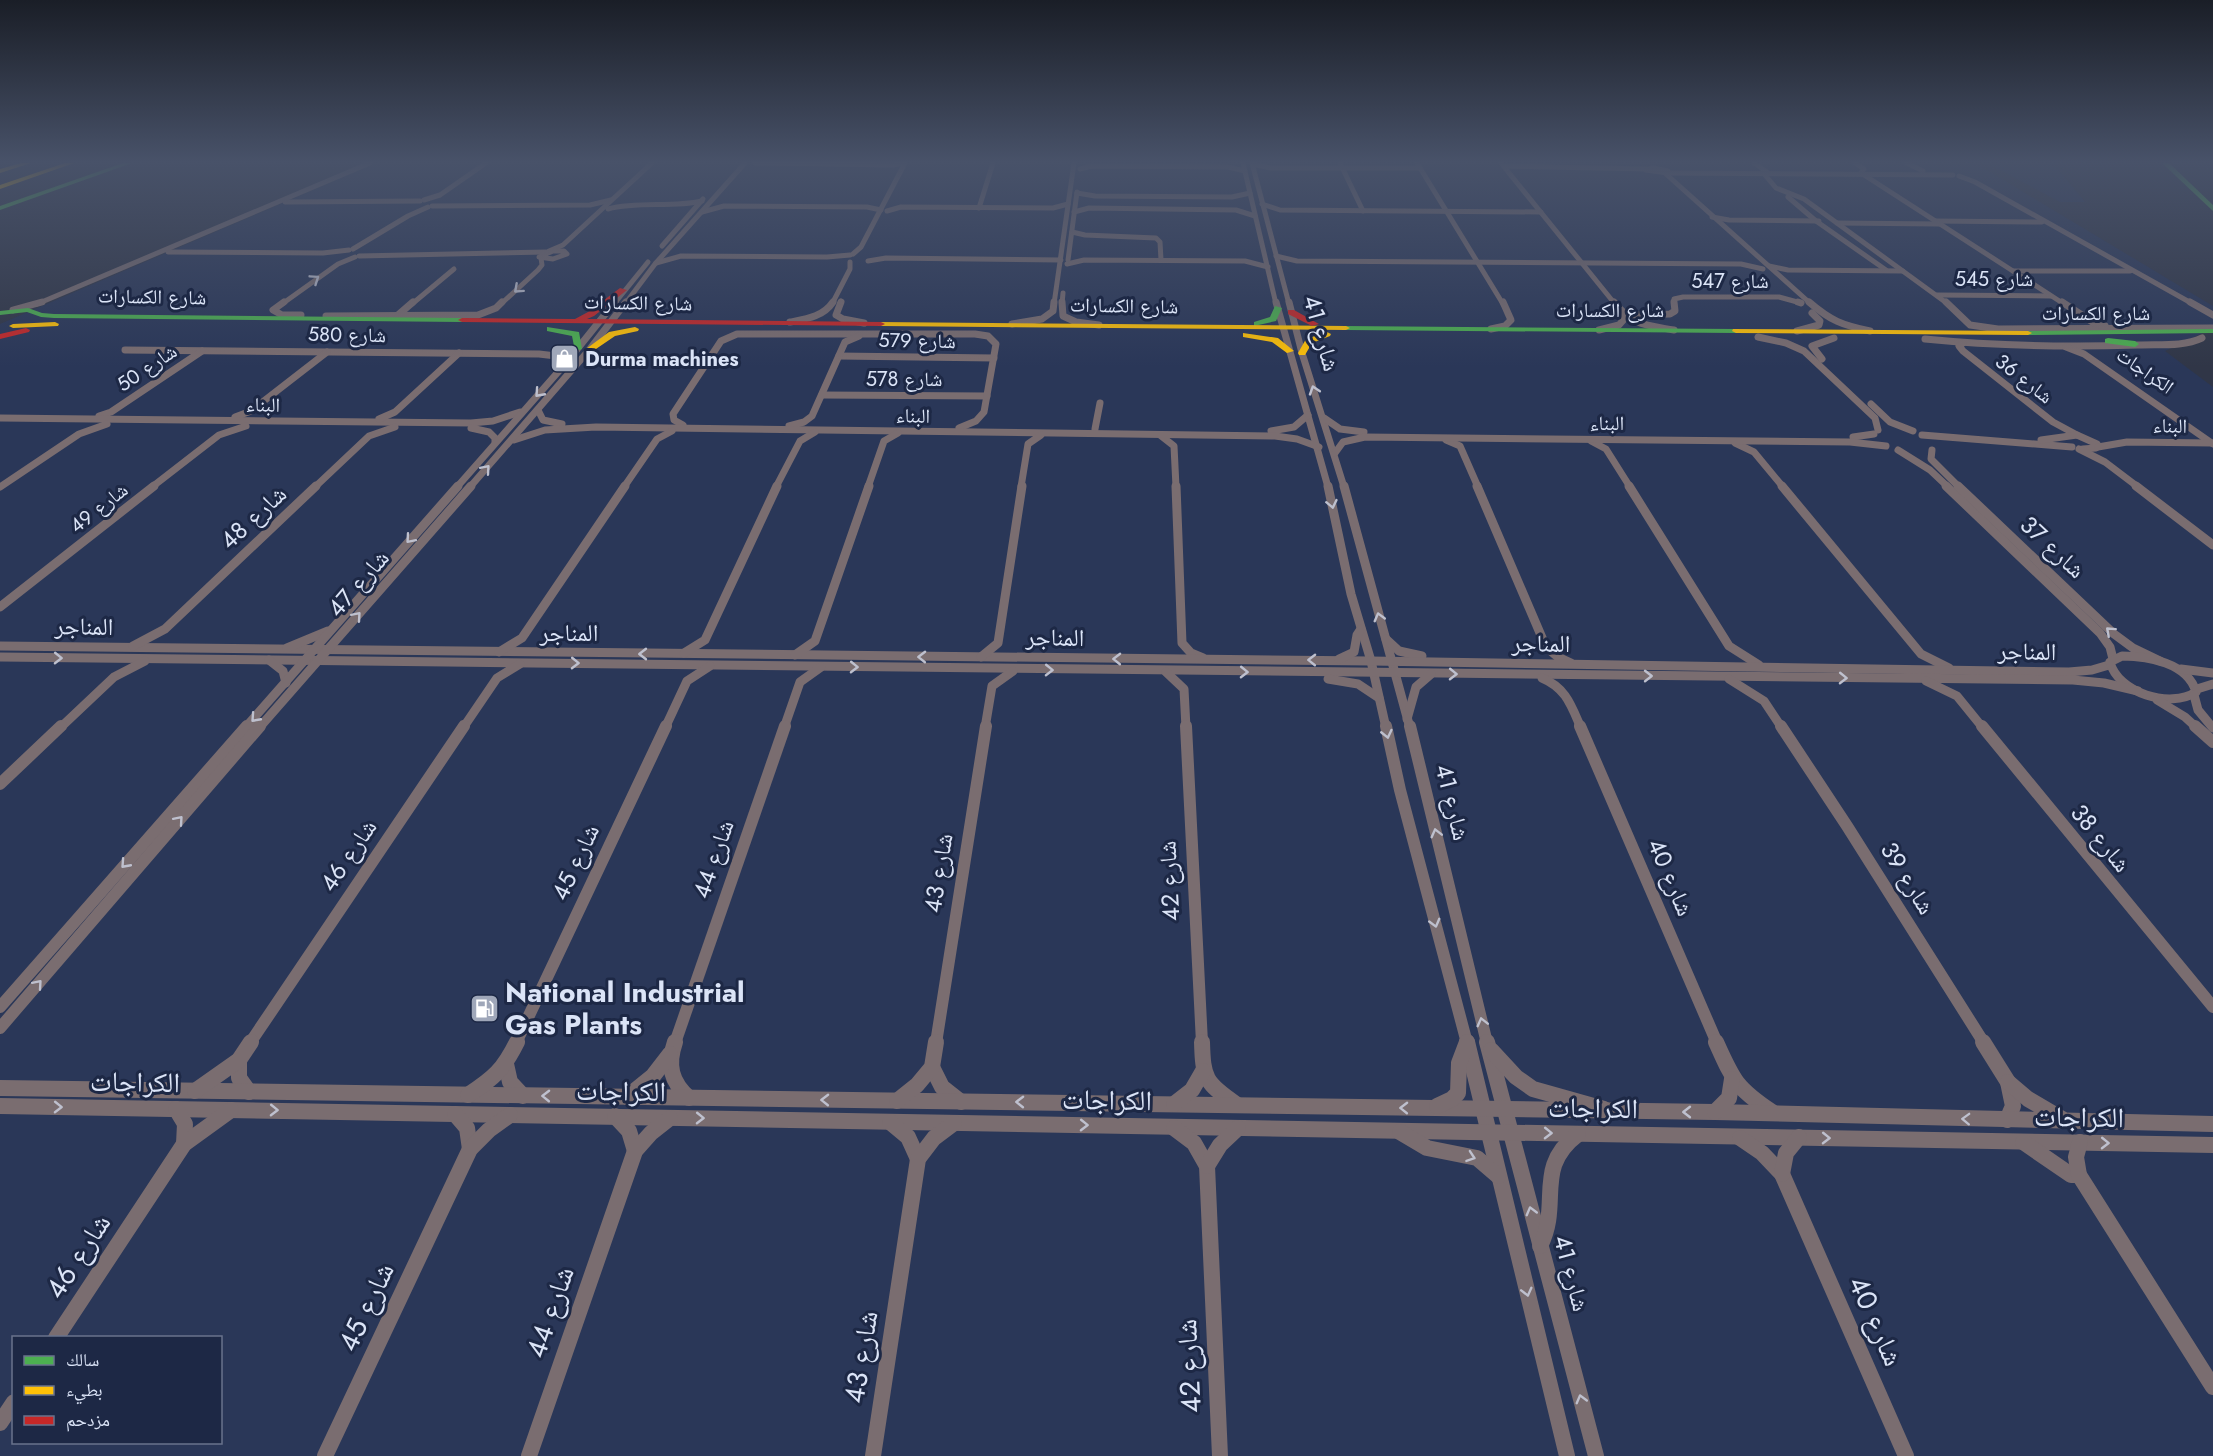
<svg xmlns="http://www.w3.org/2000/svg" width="2213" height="1456" font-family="Jost,'Noto Naskh Arabic',sans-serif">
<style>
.built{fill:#2a3758;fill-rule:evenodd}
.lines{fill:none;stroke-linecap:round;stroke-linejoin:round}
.street-far4{stroke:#7a6d70;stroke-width:5}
.street-far3{stroke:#7a6d70;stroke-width:7}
.street-far2{stroke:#7a6d70;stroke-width:9}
.street-far1{stroke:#7a6d70;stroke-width:12}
.street{stroke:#7a6d70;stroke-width:16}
.fast{fill:#4caf50;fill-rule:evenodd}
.slow{fill:#ffc107;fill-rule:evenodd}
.jam{fill:#c62828;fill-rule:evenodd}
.oneway{stroke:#bec0ce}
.labels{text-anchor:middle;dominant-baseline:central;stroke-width:6;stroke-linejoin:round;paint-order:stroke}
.far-street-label{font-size:20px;fill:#dbe4f7;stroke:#1d2845}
.far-poi-label{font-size:20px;font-weight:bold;fill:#dbe4f7;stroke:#1d2845;text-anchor:start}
.street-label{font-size:24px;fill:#dbe4f7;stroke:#1d2845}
.near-poi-label{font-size:28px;font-weight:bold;fill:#dbe4f7;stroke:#1d2845;text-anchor:start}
.near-street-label{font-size:28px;fill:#dbe4f7;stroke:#1d2845}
</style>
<rect width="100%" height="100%" fill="#303647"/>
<g class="built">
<path d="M376 163H1975L2213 306V328L2165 351 2213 387V1456H0V324ZM14 1338H220V1442H14Z"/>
<path d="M1987 163H2053L2085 202H2060Z"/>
</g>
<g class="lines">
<g class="street-far4">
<path d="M755 163 893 165 904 163"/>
<path d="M1243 163 1276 304"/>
<path d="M1252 163 1289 304"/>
<path d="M1340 163 1363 211"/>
<path d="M1417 163 1503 304"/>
<path d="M1501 163 1615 304"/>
<path d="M1754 163 1767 172 1765 175 1776 188 1804 199 1948 304"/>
<path d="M1855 163 1864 169 1861 173 2064 304"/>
<path d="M1907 163 1923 171"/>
<path d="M1252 164 1271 168H1420"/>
<path d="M1504 166 1647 169"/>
<path d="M1653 168 1668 171V173L1646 170Z"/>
<path d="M1080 169 1092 166 1228 167 1245 171"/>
<path d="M1668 173 1953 175"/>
<path d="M1666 174 1811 304"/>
<path d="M1959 176 1975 182 2193 304"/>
<path d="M1077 193 1095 196 1232 197 1250 193"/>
<path d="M1788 197 1816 221 1886 270"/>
<path d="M424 200 440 195 486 163"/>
<path d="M285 202 420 201"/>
<path d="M1262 204 1280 210 1541 212"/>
<path d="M432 206 590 205 611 200"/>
<path d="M979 208 993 163"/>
<path d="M608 209C639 201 671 208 702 201"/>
<path d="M887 211 901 207 1053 208 1068 204"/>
<path d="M702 212 724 206 867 207 881 210"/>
<path d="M1074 212 1089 208 1236 210 1255 216"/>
<path d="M1712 217 1729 220 1819 221"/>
<path d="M1935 221 2042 222"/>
<path d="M1837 223 1940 224"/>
<path d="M1072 232 1085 235 1156 238 1160 242 1161 260"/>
<path d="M662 246 703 199"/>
<path d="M353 249 408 216 428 207"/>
<path d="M549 251 563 245 652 163"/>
<path d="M553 251H564L567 254 553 259 539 257Z"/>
<path d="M168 252 323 253 349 250"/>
<path d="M853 254 861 247 905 163"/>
<path d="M359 256 546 252"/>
<path d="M1276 256 1297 261 1741 264 1763 269"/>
<path d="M1068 260 1077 192"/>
<path d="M868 261 886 258 1061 260"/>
<path d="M656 263 681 256 827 257 850 255"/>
<path d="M1067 264 1084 260 1245 261 1268 267"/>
<path d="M1769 266 1788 270 1903 271"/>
<path d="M2013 271H2130"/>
<path d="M1937 295 2051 296"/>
<path d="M37 304 370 163"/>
<path d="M282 304 338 264 355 257"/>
<path d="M412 304 454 269"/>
<path d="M501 304 538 270 542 265 541 258"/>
<path d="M614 304 648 262"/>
<path d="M625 304 655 264 745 163"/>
<path d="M832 304 850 269V262"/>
<path d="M840 304 841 301"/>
<path d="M1054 304 1074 163"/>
<path d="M1062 304 1063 293"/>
<path d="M1674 304V299L1683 297H1779L1801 303"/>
</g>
<g class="street-far3">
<path d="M284 302 273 310 282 315H301"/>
<path d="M841 302 836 315 843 319 864 323"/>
<path d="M1062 302 1063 316 1076 322 1099 325"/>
<path d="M1276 302 1328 487"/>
<path d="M1289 302 1302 353 1344 487"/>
<path d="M1614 302C1633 326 1645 325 1674 330"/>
<path d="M1798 302 1801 303"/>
<path d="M1809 302C1831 321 1842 325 1870 331"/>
<path d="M1946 302 1970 325 1998 329 2213 328"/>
<path d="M2062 302 2094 323 2105 326"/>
<path d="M2190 302 2213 315"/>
<path d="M13 310 42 302"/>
<path d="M398 315 413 302"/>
<path d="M1624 315 1670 314 1675 311 1674 302"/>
<path d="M326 316 478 315 496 308 502 302"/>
<path d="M790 322C806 319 823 317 833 302"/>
<path d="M1012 324 1042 319 1053 311 1054 302"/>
<path d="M1491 329 1505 326 1511 320 1503 302"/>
<path d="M1599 330 1619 325 1626 317"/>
<path d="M1797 331 1819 325 1820 321 1812 313"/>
<path d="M1758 337 1786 343 1804 351 1875 418 1878 430"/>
<path d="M1925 339C1995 346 2068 347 2138 345 2159 344 2183 347 2202 338"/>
<path d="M1963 343 1959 346 1963 351 2053 422 2077 435"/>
<path d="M2066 347 2084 354 2213 444"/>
<path d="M125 350 539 354 556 356 566 363"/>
<path d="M839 356 994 358"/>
<path d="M1822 359 1812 346 1834 338"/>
<path d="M822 395 987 396"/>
<path d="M1871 404 1890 422 1913 431"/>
<path d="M538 410 543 420 562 424"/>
<path d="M99 416 111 412 202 351"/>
<path d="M235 417 251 411 327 352"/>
<path d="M0 418 471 423 493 421 520 412"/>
<path d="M1324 418 1340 429 1364 432"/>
<path d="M379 419 395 412 459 353"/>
<path d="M683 425 674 420 673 414 721 341 737 334H975L988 336 996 344 984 412 976 421 959 428"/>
<path d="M789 426 804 422 812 416 845 342 859 336"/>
<path d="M471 428 489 432 495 438V442"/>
<path d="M1095 429 1100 403"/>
<path d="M1271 431 1294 427 1308 415"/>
<path d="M1160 435 1174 446 1176 487"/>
<path d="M1922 435 2072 447"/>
<path d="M1853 437 1874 434"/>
<path d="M514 440 545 430 596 427 1275 436 1297 439 1319 447"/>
<path d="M1446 440 1460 446 1478 487"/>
<path d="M2041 440 2077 435 2097 444 2096 448 2083 449"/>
<path d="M1591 441 1606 449 1630 487"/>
<path d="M1735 443 1754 452 1783 487"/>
<path d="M2098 447 2127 442 2212 443"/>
<path d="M2079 449 2105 462 2138 487"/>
<path d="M1898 450 1930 470 1948 487"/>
<path d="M1932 450 1931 459 1959 487"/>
<path d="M1335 453 1343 442 1365 437 1850 442 1886 446"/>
<path d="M0 487 79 434 107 424"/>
<path d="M152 487 219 435 246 426"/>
<path d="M315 487 369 436 395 427"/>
<path d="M457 487 566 363 615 302"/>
<path d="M470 487 590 349 626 302"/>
<path d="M624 487 657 439 672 431"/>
<path d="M776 487 800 441 815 432"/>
<path d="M868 487 884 441 898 433"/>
<path d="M1021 487 1028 444 1041 435"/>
</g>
<g class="street-far2">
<path d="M1176 486 1182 643 1191 653 1203 658"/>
<path d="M1328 486 1351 594 1371 661 1386 728"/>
<path d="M1344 486 1410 728"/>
<path d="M1477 486 1546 647 1558 657 1571 663"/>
<path d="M1629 486 1729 646 1759 665"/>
<path d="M1782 486 1921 654 1949 668"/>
<path d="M1946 486 2100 633 2110 647 2113 659"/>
<path d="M1958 486 2114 634 2133 648 2160 661"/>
<path d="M2136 486 2213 545"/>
<path d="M0 607 154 486"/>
<path d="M1386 639 1399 651 1422 656"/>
<path d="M0 646 1371 661 2069 672 2092 670 2109 665"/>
<path d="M133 646 165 629 316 486"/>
<path d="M287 648 328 631"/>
<path d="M499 652 522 638 625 486"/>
<path d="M684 653 705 640 777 486"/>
<path d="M795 655 815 641 869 486"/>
<path d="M2122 656C2148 656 2188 663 2196 692 2170 709 2118 693 2110 662Z"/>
<path d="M0 657 2073 680 2104 683 2138 691"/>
<path d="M981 657 998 643 1022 486"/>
<path d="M1339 659 1354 652 1357 635 1361 629"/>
<path d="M269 660 283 671 286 683"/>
<path d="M2181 669 2213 673"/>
<path d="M1166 672 1184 689 1186 728"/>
<path d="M1542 678C1566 688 1571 705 1581 728"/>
<path d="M1328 679 1358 684 1379 698"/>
<path d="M1729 679 1764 701 1782 728"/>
<path d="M1926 681 1957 696 1983 728"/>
<path d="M2197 689 2213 684"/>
<path d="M2194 695 2198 710 2213 728"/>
<path d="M2157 700 2185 717 2197 728"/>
<path d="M1407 719 1416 687 1431 674"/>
<path d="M60 728 114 677 145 661"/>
<path d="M245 728 458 486"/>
<path d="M259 728 471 486"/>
<path d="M463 728 497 678 520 664"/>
<path d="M665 728 687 681 710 666"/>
<path d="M784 728 800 682 821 667"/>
<path d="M985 728 992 686 1013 671"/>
</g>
<g class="street-far1">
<path d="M1186 726 1202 1043"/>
<path d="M1386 726 1400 790 1467 1043"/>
<path d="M1410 726 1487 1043"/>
<path d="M1580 726 1717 1043"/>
<path d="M1781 726 1847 826 1984 1043"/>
<path d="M1982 726 2213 1007"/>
<path d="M2195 726 2213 742"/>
<path d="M0 784 61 726"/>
<path d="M0 1007 247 726"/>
<path d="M0 1028 260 726"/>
<path d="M250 1043 464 726"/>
<path d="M516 1043 666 726"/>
<path d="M675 1043 785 726"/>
<path d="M936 1043 986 726"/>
</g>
<g class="street">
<path d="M675 1042C667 1065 671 1082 689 1098"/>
<path d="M1202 1042C1203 1078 1205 1083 1236 1104"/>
<path d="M1467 1042 1567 1456"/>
<path d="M1487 1042 1596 1456"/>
<path d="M1716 1042C1733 1080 1736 1088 1772 1112"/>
<path d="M1983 1042 2008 1082 2013 1106 2007 1120"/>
<path d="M1491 1050 1516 1077 1533 1089 1604 1109"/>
<path d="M239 1060V1078L249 1092"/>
<path d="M506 1064 510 1082 523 1096"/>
<path d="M932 1067 942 1087 961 1102"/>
<path d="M2008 1082 2028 1099 2062 1119"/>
<path d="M0 1088 1715 1112 2213 1124"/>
<path d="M195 1091 239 1060 251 1042"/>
<path d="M468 1095C494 1078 503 1070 517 1042"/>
<path d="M627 1097 653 1076 670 1054"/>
<path d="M897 1101 917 1085 932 1067 936 1042"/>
<path d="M1174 1104 1192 1090 1203 1071"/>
<path d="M0 1106 2213 1145"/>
<path d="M1437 1106 1452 1099 1458 1093 1459 1063 1467 1042"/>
<path d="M176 1109 185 1124 184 1144"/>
<path d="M1715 1112 1729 1098 1732 1079"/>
<path d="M455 1114 467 1128 470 1149"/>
<path d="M615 1116 629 1131 635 1151"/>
<path d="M890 1122 908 1137 918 1159"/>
<path d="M1174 1128 1194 1143 1207 1166 1220 1456"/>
<path d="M1400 1132 1427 1148 1477 1158 1498 1176"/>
<path d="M1740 1138 1762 1153 1782 1174 1906 1456"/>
<path d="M2023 1142 2071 1175H2079"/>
<path d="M2080 1142 2076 1157 2079 1175 2213 1387"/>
<path d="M1207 1166 1220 1145 1238 1128"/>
<path d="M1782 1174 1786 1153 1799 1137"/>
<path d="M1540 1246C1562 1203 1533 1168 1578 1134"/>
<path d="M56 1338 184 1144 231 1110"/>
<path d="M0 1423 14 1402"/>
<path d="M325 1456 470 1149 489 1130 510 1115"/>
<path d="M529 1456 635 1151 651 1133 670 1118"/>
<path d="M873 1456 918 1159 934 1138 954 1123"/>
</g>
<g class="fast">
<path d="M123 163H132L0 210V206Z"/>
<path d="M2162 163H2169L2213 205V211Z"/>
<path d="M1275 306 1282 308 1276 321 1254 326V322L1270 317Z"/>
<path d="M28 308 42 313 54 314 462 318 466 320 462 322 54 318 41 317 27 312 0 315V311Z"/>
<path d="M1343 326 1736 329 1740 331 1736 333 1346 330H1343Z"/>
<path d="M547 327 579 332 582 349 575 351 572 336 547 331Z"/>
<path d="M2213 329V333L2028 335 2024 333 2028 331Z"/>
<path d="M2108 338 2135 341 2139 344 2135 347 2105 343V339Z"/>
</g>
<g class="slow">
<path d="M21 163H31L0 173V169Z"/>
<path d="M65 163H74L0 189V185Z"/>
<path d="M55 322 59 324 58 326 13 328 9 326 13 324Z"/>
<path d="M878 322 1346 326 1350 328 1346 330 881 326H878Z"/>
<path d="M635 327 639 329 638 331 615 336 593 351 586 349 609 332Z"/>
<path d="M1733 329 2028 331 2032 333 2028 335 1736 333 1732 331Z"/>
<path d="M1327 332 1331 334 1330 336 1312 343 1305 355H1299L1298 353 1306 339Z"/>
<path d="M1243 333 1278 338 1294 351 1287 353 1272 342 1243 337Z"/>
</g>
<g class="jam">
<path d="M620 288 627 290 594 316 587 319 881 322 885 324 881 326 462 322 458 320 462 318 575 319 588 312Z"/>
<path d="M1288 310H1294L1319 324 1312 326 1288 314Z"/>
<path d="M26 328 30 330 29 332 0 339V334Z"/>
</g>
</g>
<defs><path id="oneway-chevron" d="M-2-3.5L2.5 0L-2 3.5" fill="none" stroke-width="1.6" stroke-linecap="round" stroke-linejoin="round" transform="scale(1.5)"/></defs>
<g class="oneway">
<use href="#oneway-chevron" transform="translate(315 279) rotate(-34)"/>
<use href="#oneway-chevron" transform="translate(518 289) rotate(138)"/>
<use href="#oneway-chevron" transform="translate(1314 390) rotate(-108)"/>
<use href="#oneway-chevron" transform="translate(539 393) rotate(132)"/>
<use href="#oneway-chevron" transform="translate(486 469) rotate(-49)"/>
<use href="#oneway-chevron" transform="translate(1332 504) rotate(78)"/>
<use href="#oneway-chevron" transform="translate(410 539) rotate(131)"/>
<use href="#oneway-chevron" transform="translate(357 616) rotate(-49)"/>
<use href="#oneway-chevron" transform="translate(1379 617) rotate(-105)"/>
<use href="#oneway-chevron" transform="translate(2110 631) rotate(-138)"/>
<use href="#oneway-chevron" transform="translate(643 654) rotate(-180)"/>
<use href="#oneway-chevron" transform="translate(922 657) rotate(-179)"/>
<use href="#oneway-chevron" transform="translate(58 658) rotate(1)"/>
<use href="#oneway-chevron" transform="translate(1117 659) rotate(-179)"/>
<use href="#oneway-chevron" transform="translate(1312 660) rotate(-179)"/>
<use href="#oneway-chevron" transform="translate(575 663) rotate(1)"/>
<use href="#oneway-chevron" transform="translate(854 667) rotate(1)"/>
<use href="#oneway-chevron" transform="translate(1049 670) rotate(1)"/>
<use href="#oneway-chevron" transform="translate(1244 672) rotate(1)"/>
<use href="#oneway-chevron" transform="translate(1453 674) rotate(1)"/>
<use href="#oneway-chevron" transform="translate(1648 676)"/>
<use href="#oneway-chevron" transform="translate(1843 678) rotate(1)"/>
<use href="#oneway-chevron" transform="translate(255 718) rotate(132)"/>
<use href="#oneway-chevron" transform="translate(1387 734) rotate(77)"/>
<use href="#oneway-chevron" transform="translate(179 820) rotate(-49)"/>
<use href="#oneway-chevron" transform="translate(1436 833) rotate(-104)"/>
<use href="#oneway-chevron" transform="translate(125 864) rotate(132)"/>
<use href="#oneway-chevron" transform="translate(1435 923) rotate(75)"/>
<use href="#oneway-chevron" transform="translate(38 984) rotate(-49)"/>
<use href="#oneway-chevron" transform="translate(1482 1022) rotate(-104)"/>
<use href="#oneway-chevron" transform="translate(546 1096) rotate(-179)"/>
<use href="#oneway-chevron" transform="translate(825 1100) rotate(-179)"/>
<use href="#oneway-chevron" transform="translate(1020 1102) rotate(-179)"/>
<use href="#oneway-chevron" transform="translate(58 1107) rotate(1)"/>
<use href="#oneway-chevron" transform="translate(1404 1108) rotate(-179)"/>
<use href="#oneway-chevron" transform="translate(274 1110) rotate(1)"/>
<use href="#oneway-chevron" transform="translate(1687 1112) rotate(-180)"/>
<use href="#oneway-chevron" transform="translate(700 1118) rotate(1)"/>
<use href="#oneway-chevron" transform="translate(1966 1119) rotate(-178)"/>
<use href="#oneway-chevron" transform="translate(1084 1125) rotate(1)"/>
<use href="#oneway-chevron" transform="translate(1548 1133) rotate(1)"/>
<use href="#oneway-chevron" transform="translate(1826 1138) rotate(1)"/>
<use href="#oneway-chevron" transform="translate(2105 1143) rotate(1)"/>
<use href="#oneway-chevron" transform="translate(1471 1157) rotate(19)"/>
<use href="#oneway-chevron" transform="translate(1531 1211) rotate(-105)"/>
<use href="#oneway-chevron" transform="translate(1527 1292) rotate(76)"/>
<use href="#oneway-chevron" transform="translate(1581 1399) rotate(-105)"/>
</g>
<linearGradient id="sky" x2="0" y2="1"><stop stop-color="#1a1e27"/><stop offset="0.44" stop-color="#485269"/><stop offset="1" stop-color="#485269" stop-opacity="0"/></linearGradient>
<rect width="2213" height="367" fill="url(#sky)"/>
<defs>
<symbol id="shop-square" viewBox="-11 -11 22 22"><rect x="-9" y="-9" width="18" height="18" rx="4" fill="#9fa7b9" stroke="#1d2845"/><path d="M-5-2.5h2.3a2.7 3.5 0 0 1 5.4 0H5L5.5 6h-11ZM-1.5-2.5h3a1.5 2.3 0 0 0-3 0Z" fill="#fff"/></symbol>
<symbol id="fuel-square" viewBox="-11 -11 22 22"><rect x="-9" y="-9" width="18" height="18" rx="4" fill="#9fa7b9" stroke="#1d2845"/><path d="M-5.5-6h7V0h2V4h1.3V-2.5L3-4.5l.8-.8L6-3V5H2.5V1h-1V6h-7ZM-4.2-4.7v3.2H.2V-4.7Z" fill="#fff"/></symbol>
</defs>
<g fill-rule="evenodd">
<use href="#shop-square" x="548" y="342" width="33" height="33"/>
<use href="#fuel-square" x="468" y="992" width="33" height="33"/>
</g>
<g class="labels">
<g class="far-street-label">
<text x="1994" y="279">شارع 545</text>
<text x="1730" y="281">شارع 547</text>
<text transform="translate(152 297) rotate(1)">شارع الكسارات</text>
<text transform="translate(638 303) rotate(1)">شارع الكسارات</text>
<text transform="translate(1124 306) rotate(1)">شارع الكسارات</text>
<text x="1610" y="310">شارع الكسارات</text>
<text x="2096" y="313">شارع الكسارات</text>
<text transform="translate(347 335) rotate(1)">شارع 580</text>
<text transform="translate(917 341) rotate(1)">شارع 579</text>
<text transform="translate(147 368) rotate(-34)">شارع 50</text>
<text transform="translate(2145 371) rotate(35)">الكراجات</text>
<text x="904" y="379">شارع 578</text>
<text transform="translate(2024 379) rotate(38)">شارع 36</text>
<text transform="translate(263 405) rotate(1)">البناء</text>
<text transform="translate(913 416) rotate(1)">البناء</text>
<text x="1607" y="423">البناء</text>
<text transform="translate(2170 426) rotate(1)">البناء</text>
<text transform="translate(99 508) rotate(-38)">شارع 49</text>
</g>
<g class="far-poi-label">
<text x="585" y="359">Durma machines</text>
</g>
<g class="street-label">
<text transform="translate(1322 333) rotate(74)">شارع 41</text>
<text transform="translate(253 517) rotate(-43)">شارع 48</text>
<text transform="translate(2053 547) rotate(43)">شارع 37</text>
<text transform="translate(358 583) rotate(-49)">شارع 47</text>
<text transform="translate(84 626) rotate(1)">المناجر</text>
<text x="569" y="632">المناجر</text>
<text transform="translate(1055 637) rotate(1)">المناجر</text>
<text transform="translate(1541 643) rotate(1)">المناجر</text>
<text transform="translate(2027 651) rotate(1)">المناجر</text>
<text transform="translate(1453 802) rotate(76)">شارع 41</text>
<text transform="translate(2101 838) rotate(51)">شارع 38</text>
<text transform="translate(348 855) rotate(-56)">شارع 46</text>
<text transform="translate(713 859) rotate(-71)">شارع 44</text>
<text transform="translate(575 862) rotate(-65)">شارع 45</text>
<text transform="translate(938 873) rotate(-81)">شارع 43</text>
<text transform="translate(1671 877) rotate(67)">شارع 40</text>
<text transform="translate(1908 878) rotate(58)">شارع 39</text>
<text transform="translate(1169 881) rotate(-93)">شارع 42</text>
<text transform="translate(1572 1273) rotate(75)">شارع 41</text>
</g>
<g class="near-poi-label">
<text x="505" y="992">National Industrial<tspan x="505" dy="32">Gas Plants</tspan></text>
</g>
<g class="near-street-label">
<text transform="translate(135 1082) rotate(1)">الكراجات</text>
<text transform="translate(621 1091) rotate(1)">الكراجات</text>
<text transform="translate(1107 1100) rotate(1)">الكراجات</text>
<text transform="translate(1593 1108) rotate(1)">الكراجات</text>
<text transform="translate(2079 1117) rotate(1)">الكراجات</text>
<text transform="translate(78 1256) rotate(-57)">شارع 46</text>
<text transform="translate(366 1307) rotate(-65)">شارع 45</text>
<text transform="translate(550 1312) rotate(-71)">شارع 44</text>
<text transform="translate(1876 1321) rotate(66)">شارع 40</text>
<text transform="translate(861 1357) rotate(-81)">شارع 43</text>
<text transform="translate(1189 1366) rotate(-93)">شارع 42</text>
</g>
</g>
<rect x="12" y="1336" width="210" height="108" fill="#1d2845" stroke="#69738c" stroke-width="1.5"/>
<rect x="24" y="1356" width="30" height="9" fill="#4caf50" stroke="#69738c" stroke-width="1.5"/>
<text x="66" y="1366" font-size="18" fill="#dbe4f7">سالك</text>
<rect x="24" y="1386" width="30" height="9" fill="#ffc107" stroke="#69738c" stroke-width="1.5"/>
<text x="66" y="1396" font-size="18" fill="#dbe4f7">بطيء</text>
<rect x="24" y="1416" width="30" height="9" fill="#c62828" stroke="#69738c" stroke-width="1.5"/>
<text x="66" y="1426" font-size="18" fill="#dbe4f7">مزدحم</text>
</svg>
